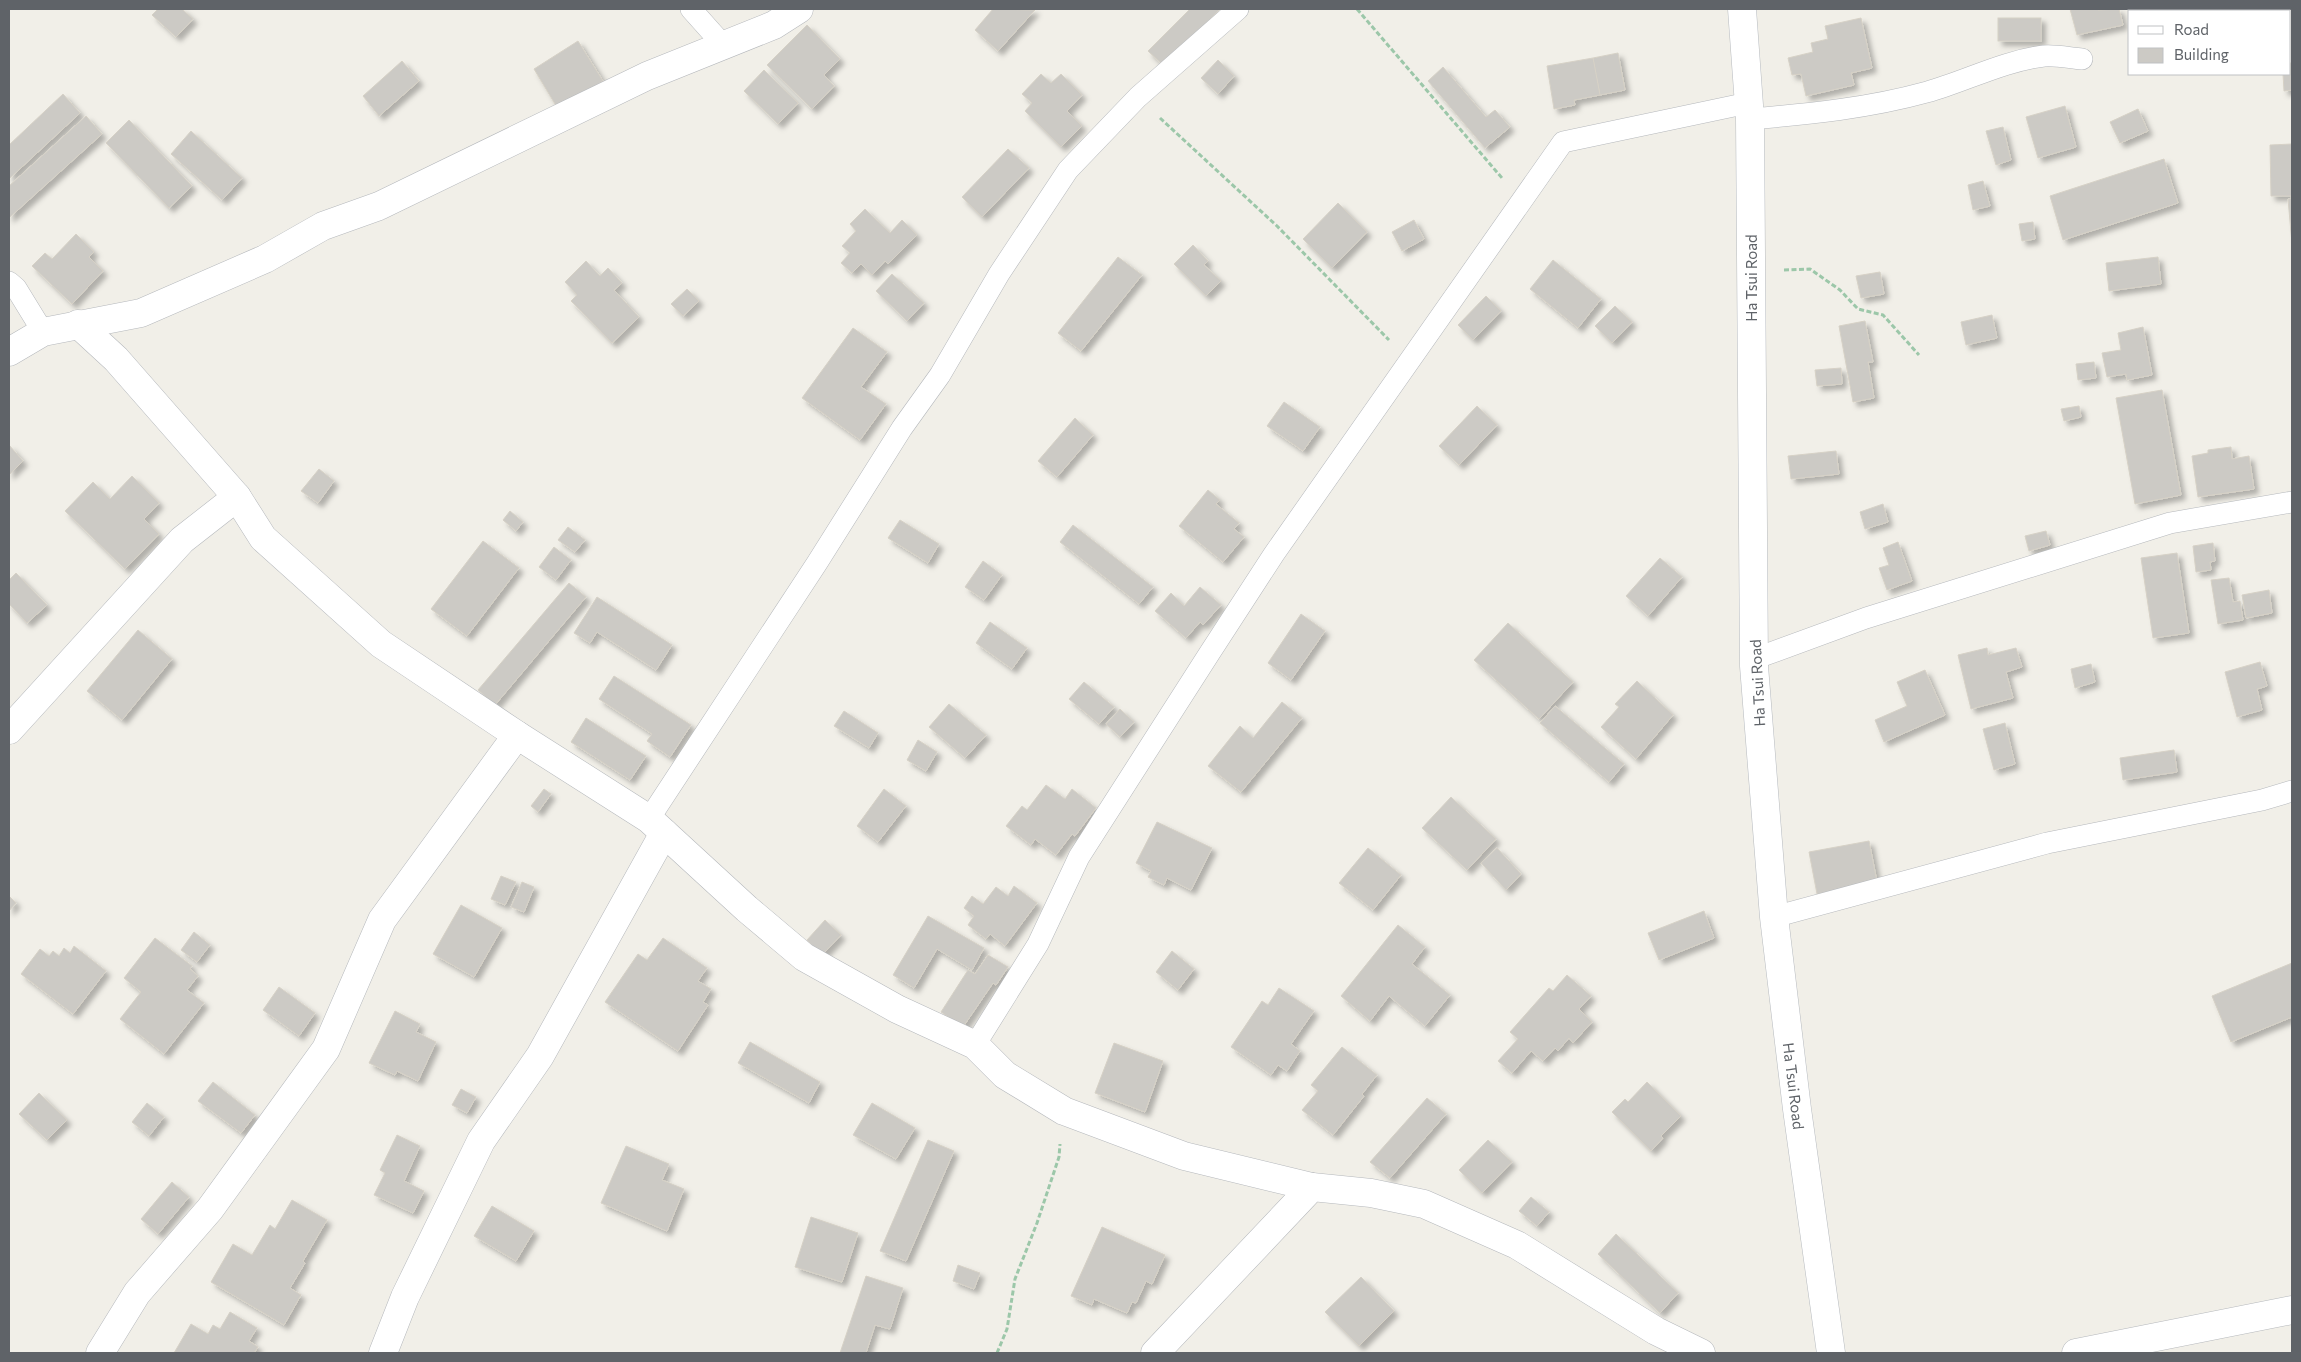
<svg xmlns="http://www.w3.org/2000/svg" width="2301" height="1362" font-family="Commissioner,sans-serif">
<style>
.building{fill:#cccac5;stroke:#d6d1c6;filter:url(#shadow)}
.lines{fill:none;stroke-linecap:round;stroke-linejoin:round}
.lane-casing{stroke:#b5b8bc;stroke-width:22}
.street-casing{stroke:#b5b8bc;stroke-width:29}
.secondary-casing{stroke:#b6babf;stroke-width:29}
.path{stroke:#9cc7a9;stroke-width:3;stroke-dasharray:5 2.5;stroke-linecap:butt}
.lane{stroke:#fff;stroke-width:21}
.street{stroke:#fff;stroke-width:28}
.secondary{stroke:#fff;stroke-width:28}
.labels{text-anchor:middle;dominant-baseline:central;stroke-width:4;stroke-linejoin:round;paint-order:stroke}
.street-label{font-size:15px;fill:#5f6368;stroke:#fff}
</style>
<defs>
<filter id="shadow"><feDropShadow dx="4.5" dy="4.5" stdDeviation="2.5" flood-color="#0004"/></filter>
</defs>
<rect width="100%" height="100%" fill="#f1efe8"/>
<g class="building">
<path d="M158 9H182L193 19 176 37 152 15Z"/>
<path d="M993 9 1035 10 998 51 975 30Z"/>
<path d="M1190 9H1220L1164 66 1148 51Z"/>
<path d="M2070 9H2098V10L2119 9 2123 25 2077 35Z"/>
<path d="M2163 9H2209L2163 11Z"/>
<path d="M1861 18 1872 68 1851 73 1854 85 1806 96 1801 74 1792 75 1788 58 1813 52 1811 43 1828 39 1825 26Z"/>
<rect x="1998" y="18" width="43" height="23"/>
<path d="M807 25 840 59 824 75 834 86 812 109 767 65Z"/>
<path d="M578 41 603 81 558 109 534 69Z"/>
<path d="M1618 53 1625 90 1600 95 1593 58Z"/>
<path d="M1593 58 1600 95 1574 100 1575 105 1554 109 1547 66Z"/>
<path d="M1218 60 1234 76 1218 94 1201 78Z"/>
<path d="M402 61 419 81 379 116 363 96Z"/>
<path d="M2290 63H2292V90L2284 91 2283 74H2290Z"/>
<path d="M1443 67 1486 117 1495 110 1510 127 1485 148 1428 81Z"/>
<path d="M764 70 798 103 778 124 744 91Z"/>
<path d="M1041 74 1051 83 1061 74 1082 95 1067 111 1082 126 1061 147 1025 111 1032 103 1022 94Z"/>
<path d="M63 94 80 113 9 179V145Z"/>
<path d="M2065 106 2076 147 2038 158 2026 117Z"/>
<path d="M2138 109 2148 131 2120 143 2110 122Z"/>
<path d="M86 116 102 134 9 218V186Z"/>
<path d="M129 120 192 186 169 208 106 143Z"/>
<path d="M2003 127 2011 160 1996 165 1986 131Z"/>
<path d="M191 131 242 178 222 200 171 154Z"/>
<path d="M2292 144V196H2271L2270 145Z"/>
<path d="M1008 149 1029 168 982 217 962 197Z"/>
<path d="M2164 159 2178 203 2063 240 2050 196Z"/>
<path d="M1983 181 1990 206 1973 210 1968 185Z"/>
<path d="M2292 198V244L2288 199Z"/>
<path d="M1338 203 1367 232 1332 268 1303 239Z"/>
<path d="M865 209 890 233 902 220 917 235 888 264 885 261 872 275 861 264 852 273 841 263 850 253 842 246 856 231 850 224Z"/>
<path d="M1414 220 1424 239 1402 251 1392 232Z"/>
<path d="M2033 222 2035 239 2022 241 2019 224Z"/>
<path d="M76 234 94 252 89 257 103 271 72 304 32 266 45 253 52 259Z"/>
<path d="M1193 245 1208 261 1204 265 1221 281 1206 296 1174 264Z"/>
<path d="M1118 257 1142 275 1081 351 1058 333Z"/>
<path d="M2158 257 2161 284 2109 291 2106 263Z"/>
<path d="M1553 260 1601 299 1578 328 1530 289Z"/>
<path d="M586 261 600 276 608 268 622 283 614 290 639 317 612 343 571 301 577 295 565 282Z"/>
<path d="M1880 272 1884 294 1861 298 1856 276Z"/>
<path d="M892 274 924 303 907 321 876 291Z"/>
<path d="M687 289 699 301 683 316 671 304Z"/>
<path d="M1486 296 1501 311 1473 340 1458 325Z"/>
<path d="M1615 306 1632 322 1612 343 1595 326Z"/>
<path d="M1992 315 1997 338 1966 345 1961 322Z"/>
<path d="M1865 321 1873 362H1868L1874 398 1853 402 1839 326Z"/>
<path d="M2143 327 2152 375 2127 380 2126 374 2107 377 2102 353 2121 350 2118 333Z"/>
<path d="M853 328 887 352 861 387 886 404 860 440 802 398Z"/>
<path d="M2094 362 2096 378 2078 380 2076 364Z"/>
<path d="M1841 368 1842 384 1817 386 1815 370Z"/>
<path d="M2162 390 2181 495 2135 504 2116 398Z"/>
<path d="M1284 402 1320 427 1303 451 1267 426Z"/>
<path d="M1477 406 1497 425 1459 465 1439 446Z"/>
<path d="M2079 406 2081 417 2064 421 2061 409Z"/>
<path d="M1075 418 1093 435 1057 477 1038 461Z"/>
<path d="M9 445 23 461 9 475Z"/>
<path d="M2231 447 2232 459 2249 456 2254 489 2198 497 2192 456 2208 453V450Z"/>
<path d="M1836 451 1839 474 1791 479 1788 456Z"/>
<path d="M319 469 334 481 318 503 301 491Z"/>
<path d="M132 476 159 503 144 519 159 534 125 569 65 511 93 482 110 499Z"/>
<path d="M1208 490 1220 500 1216 504 1239 523 1234 529 1244 537 1223 562 1179 526Z"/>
<path d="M1883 504 1888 522 1865 529 1860 512Z"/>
<path d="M510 511 523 522 516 531 503 520Z"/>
<path d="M900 520 939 544 928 563 888 538Z"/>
<path d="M1073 525 1153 587 1139 604 1060 542Z"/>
<path d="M568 527 585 540 575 552 558 540Z"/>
<path d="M2046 531 2050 545 2029 551 2025 536Z"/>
<path d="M483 541 519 568 467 636 431 609Z"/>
<path d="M1898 542 1912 581 1887 590 1879 568 1889 565 1883 548Z"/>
<path d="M2213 543 2215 561 2210 562 2211 570 2196 572 2193 546Z"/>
<path d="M554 547 571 560 556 580 539 567Z"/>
<path d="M2177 553 2189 633 2153 638 2141 558Z"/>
<path d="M1660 558 1682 577 1648 616 1626 596Z"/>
<path d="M983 561 1002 575 984 600 965 587Z"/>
<path d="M16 573 47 605 27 623 9 604V580Z"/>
<path d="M2229 578 2233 602 2240 601 2243 620 2218 624 2211 580Z"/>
<path d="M569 583 586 597 495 705 478 690Z"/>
<path d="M1200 587 1221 605 1203 625 1200 622 1186 638 1155 611 1171 593 1184 606Z"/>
<path d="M2269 590 2272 613 2246 618 2242 595Z"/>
<path d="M597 597 672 645 656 670 597 632 590 643 574 633Z"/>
<path d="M1301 614 1325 631 1291 680 1268 663Z"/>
<path d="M990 622 1027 648 1012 669 976 643Z"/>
<path d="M1508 623 1573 682 1539 719 1474 660Z"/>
<path d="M138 630 172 659 122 720 87 691Z"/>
<path d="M1987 648 1988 655 2016 648 2022 667 2006 672 2013 698 1971 709 1958 655Z"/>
<path d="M2260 662 2267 686 2257 689 2262 710 2237 717 2225 672Z"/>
<path d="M2091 664 2095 682 2075 688 2071 669Z"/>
<path d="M1925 670 1945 715 1884 742 1875 720 1907 706 1897 682Z"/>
<path d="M614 676 691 725 670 757 647 741 652 734 599 699Z"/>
<path d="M1637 681 1673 715 1636 759 1601 727 1619 707 1615 704Z"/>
<path d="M1084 682 1114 707 1099 724 1069 699Z"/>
<path d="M1282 702 1302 718 1241 792 1208 766 1240 726 1253 738Z"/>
<path d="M949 704 986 735 965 758 929 727Z"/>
<path d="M1555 706 1624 764 1609 782 1540 723Z"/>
<path d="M1120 709 1134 722 1120 737 1106 724Z"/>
<path d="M844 711 878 733 869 748 834 726Z"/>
<path d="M586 718 646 756 630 780 571 742Z"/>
<path d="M2005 723 2015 764 1994 770 1983 729Z"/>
<path d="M918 740 937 752 926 771 907 760Z"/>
<path d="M2174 750 2177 772 2123 780 2120 758Z"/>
<path d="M1046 785 1065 799 1072 789 1096 808 1075 836 1072 834 1056 855 1035 839 1031 845 1006 826 1022 806 1027 810Z"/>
<path d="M544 789 551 794 538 812 531 806Z"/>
<path d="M884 789 906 806 878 842 857 826Z"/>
<path d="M1451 797 1496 839 1467 870 1422 828Z"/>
<path d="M1157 822 1212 848 1191 890 1167 878 1164 885 1148 877 1151 871 1136 863Z"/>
<path d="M1869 841 1877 882 1817 894 1809 852Z"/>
<path d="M1368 848 1401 875 1373 910 1339 883Z"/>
<path d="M1497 848 1521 874 1506 890 1481 863Z"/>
<path d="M501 876 516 882 505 905 491 899Z"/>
<path d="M522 882 534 887 524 912 511 907Z"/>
<path d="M1014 886 1037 903 1005 946 990 934 986 939 968 925 974 916 964 908 972 896 983 904 996 887 1008 896Z"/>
<path d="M9 896 16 903 9 911Z"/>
<path d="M461 905 502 928 474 977 433 954Z"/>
<path d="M1704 911 1714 938 1659 960 1648 933Z"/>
<path d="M928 916 984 948 972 970 937 949 914 988 893 975Z"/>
<path d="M825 920 841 935 822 955 807 940Z"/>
<path d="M1398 925 1425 947 1412 964 1450 995 1425 1026 1389 996 1370 1021 1341 996Z"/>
<path d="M194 932 210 945 197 962 181 950Z"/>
<path d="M155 938 192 966 190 969 198 976 187 990 204 1003 164 1054 120 1019 141 992 124 978Z"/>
<path d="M663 938 707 968 698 981 711 989 703 1002 708 1005 678 1051 605 1002 638 954 647 960Z"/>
<path d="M74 946 106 971 73 1014 21 974 40 949 49 956 53 951 59 956 64 948 70 953Z"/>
<path d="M1172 951 1194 969 1178 990 1156 972Z"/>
<path d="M988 955 1008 967 996 985 993 983 963 1027 941 1012 968 970 975 974Z"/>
<path d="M2292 963V1017L2231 1042 2212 996Z"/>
<path d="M1567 975 1591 996 1579 1009 1592 1022 1573 1043 1569 1038 1558 1051 1555 1048 1543 1061 1531 1051 1512 1073 1498 1061 1518 1039 1510 1032 1549 988 1553 991Z"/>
<path d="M279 987 315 1013 299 1036 263 1010Z"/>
<path d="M1279 988 1314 1011 1291 1044 1300 1051 1287 1071 1278 1065 1271 1075 1231 1047 1262 1001 1268 1005Z"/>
<path d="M395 1011 420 1024 416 1032 436 1042 418 1081 397 1071 395 1075 369 1063Z"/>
<path d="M750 1042 820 1082 809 1103 738 1063Z"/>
<path d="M1114 1043 1163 1061 1145 1112 1095 1093Z"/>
<path d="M1342 1047 1377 1075 1362 1094 1364 1096 1333 1135 1302 1110 1318 1091 1311 1085Z"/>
<path d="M213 1082 255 1115 241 1133 198 1101Z"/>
<path d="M1647 1082 1681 1116 1661 1136 1663 1138 1651 1151 1612 1112 1625 1099 1628 1102Z"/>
<path d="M461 1089 476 1097 467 1113 452 1105Z"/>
<path d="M39 1093 67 1120 47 1140 19 1114Z"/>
<path d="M1427 1098 1446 1114 1390 1178 1370 1162Z"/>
<path d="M147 1103 164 1117 149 1136 132 1122Z"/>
<path d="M872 1103 915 1128 896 1159 853 1135Z"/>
<path d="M397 1135 420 1146 404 1181 424 1191 413 1213 374 1195 385 1173 380 1170Z"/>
<path d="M928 1140 954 1151 906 1261 880 1251Z"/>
<path d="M1488 1140 1512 1162 1482 1193 1459 1170Z"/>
<path d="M626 1146 669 1164 662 1180 684 1189 667 1231 601 1203Z"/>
<path d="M172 1182 189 1197 158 1234 141 1219Z"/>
<path d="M1531 1197 1549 1212 1537 1226 1519 1211Z"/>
<path d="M292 1200 327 1220 303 1261 305 1263 290 1288 301 1295 284 1325 211 1282 233 1244 252 1255 270 1225 275 1229Z"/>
<path d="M492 1206 534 1231 516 1261 474 1236Z"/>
<path d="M811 1217 858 1233 842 1282 795 1267Z"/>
<path d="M1102 1227 1165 1255 1152 1284 1146 1281 1136 1303 1132 1302 1127 1313 1094 1299 1092 1305 1071 1296Z"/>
<path d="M1616 1234 1678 1293 1660 1313 1598 1254Z"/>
<path d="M958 1265 980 1273 974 1289 953 1281Z"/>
<path d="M866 1276 903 1288 890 1329 875 1325 866 1353H840Z"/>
<path d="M1361 1277 1394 1311 1359 1346 1325 1312Z"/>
<path d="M230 1312 257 1328 249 1341 258 1347 254 1353H174L191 1324 208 1334 213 1325 220 1329Z"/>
</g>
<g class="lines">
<defs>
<g id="lane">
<path d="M691 9 724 46"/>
<path d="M1750 119C1810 114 1869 108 1927 92 1966 81 2003 61 2044 56 2056 55 2070 58 2082 59"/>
<path d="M9 282 16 288 43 332"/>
<path d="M1754 659 1866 618 2170 523 2292 502"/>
<path d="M649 819 817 563 902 428 940 375 999 274 1068 170 1138 97 1238 9"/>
<path d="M1774 917 2047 843 2262 800 2292 791"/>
<path d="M975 1045 1038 944 1079 857 1209 654 1274 554 1563 142 1748 103"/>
</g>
<g id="street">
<path d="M78 324 116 359 237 497 263 538 381 644 517 735 649 819 747 909 804 957 897 1009 975 1045 1005 1075 1064 1111 1184 1156 1312 1187"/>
<path d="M9 352 43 332 141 313 265 259 323 226 379 206 647 76 774 25 799 9"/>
<path d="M9 730 182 540 237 497"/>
<path d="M100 1353 137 1293 210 1209 326 1049 382 920 517 735"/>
<path d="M383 1353 405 1297 481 1141 540 1056 664 833"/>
<path d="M1155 1353 1312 1187 1371 1193 1424 1204 1517 1245 1656 1331 1701 1353"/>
<path d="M2076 1353 2292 1310"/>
</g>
<path id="secondary" d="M1742 9 1750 119 1754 666 1774 917 1797 1109 1831 1353"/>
</defs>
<use href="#lane" class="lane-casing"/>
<use href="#street" class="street-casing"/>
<use href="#secondary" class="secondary-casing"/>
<g class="path">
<path d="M1357 9 1502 178"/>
<path d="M1160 118 1277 226 1389 340"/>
<path d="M1784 270 1810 269 1840 290 1858 309 1883 315 1919 355"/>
<path d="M997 1353 1007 1329 1015 1279 1037 1223 1059 1157 1060 1144"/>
</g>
<use href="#lane" class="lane"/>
<use href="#street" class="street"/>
<use href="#secondary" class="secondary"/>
</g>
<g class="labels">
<g class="street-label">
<text transform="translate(1751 278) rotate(-90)">Ha Tsui Road</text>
<text transform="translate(1757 683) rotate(-93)">Ha Tsui Road</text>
<text transform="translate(1794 1086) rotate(83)">Ha Tsui Road</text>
</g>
</g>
<rect width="2301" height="1362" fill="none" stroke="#5f6368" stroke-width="20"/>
<rect x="2128" y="10" width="162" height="65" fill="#ffffff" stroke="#bfc1c3"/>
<rect x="2138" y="26" width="25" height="8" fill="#ffffff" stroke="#bfc1c3"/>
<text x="2174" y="35" font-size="15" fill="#5f6368">Road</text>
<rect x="2138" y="48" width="25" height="15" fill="#cccac5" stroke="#bfc1c3"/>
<text x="2174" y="60" font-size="15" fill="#5f6368">Building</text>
</svg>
